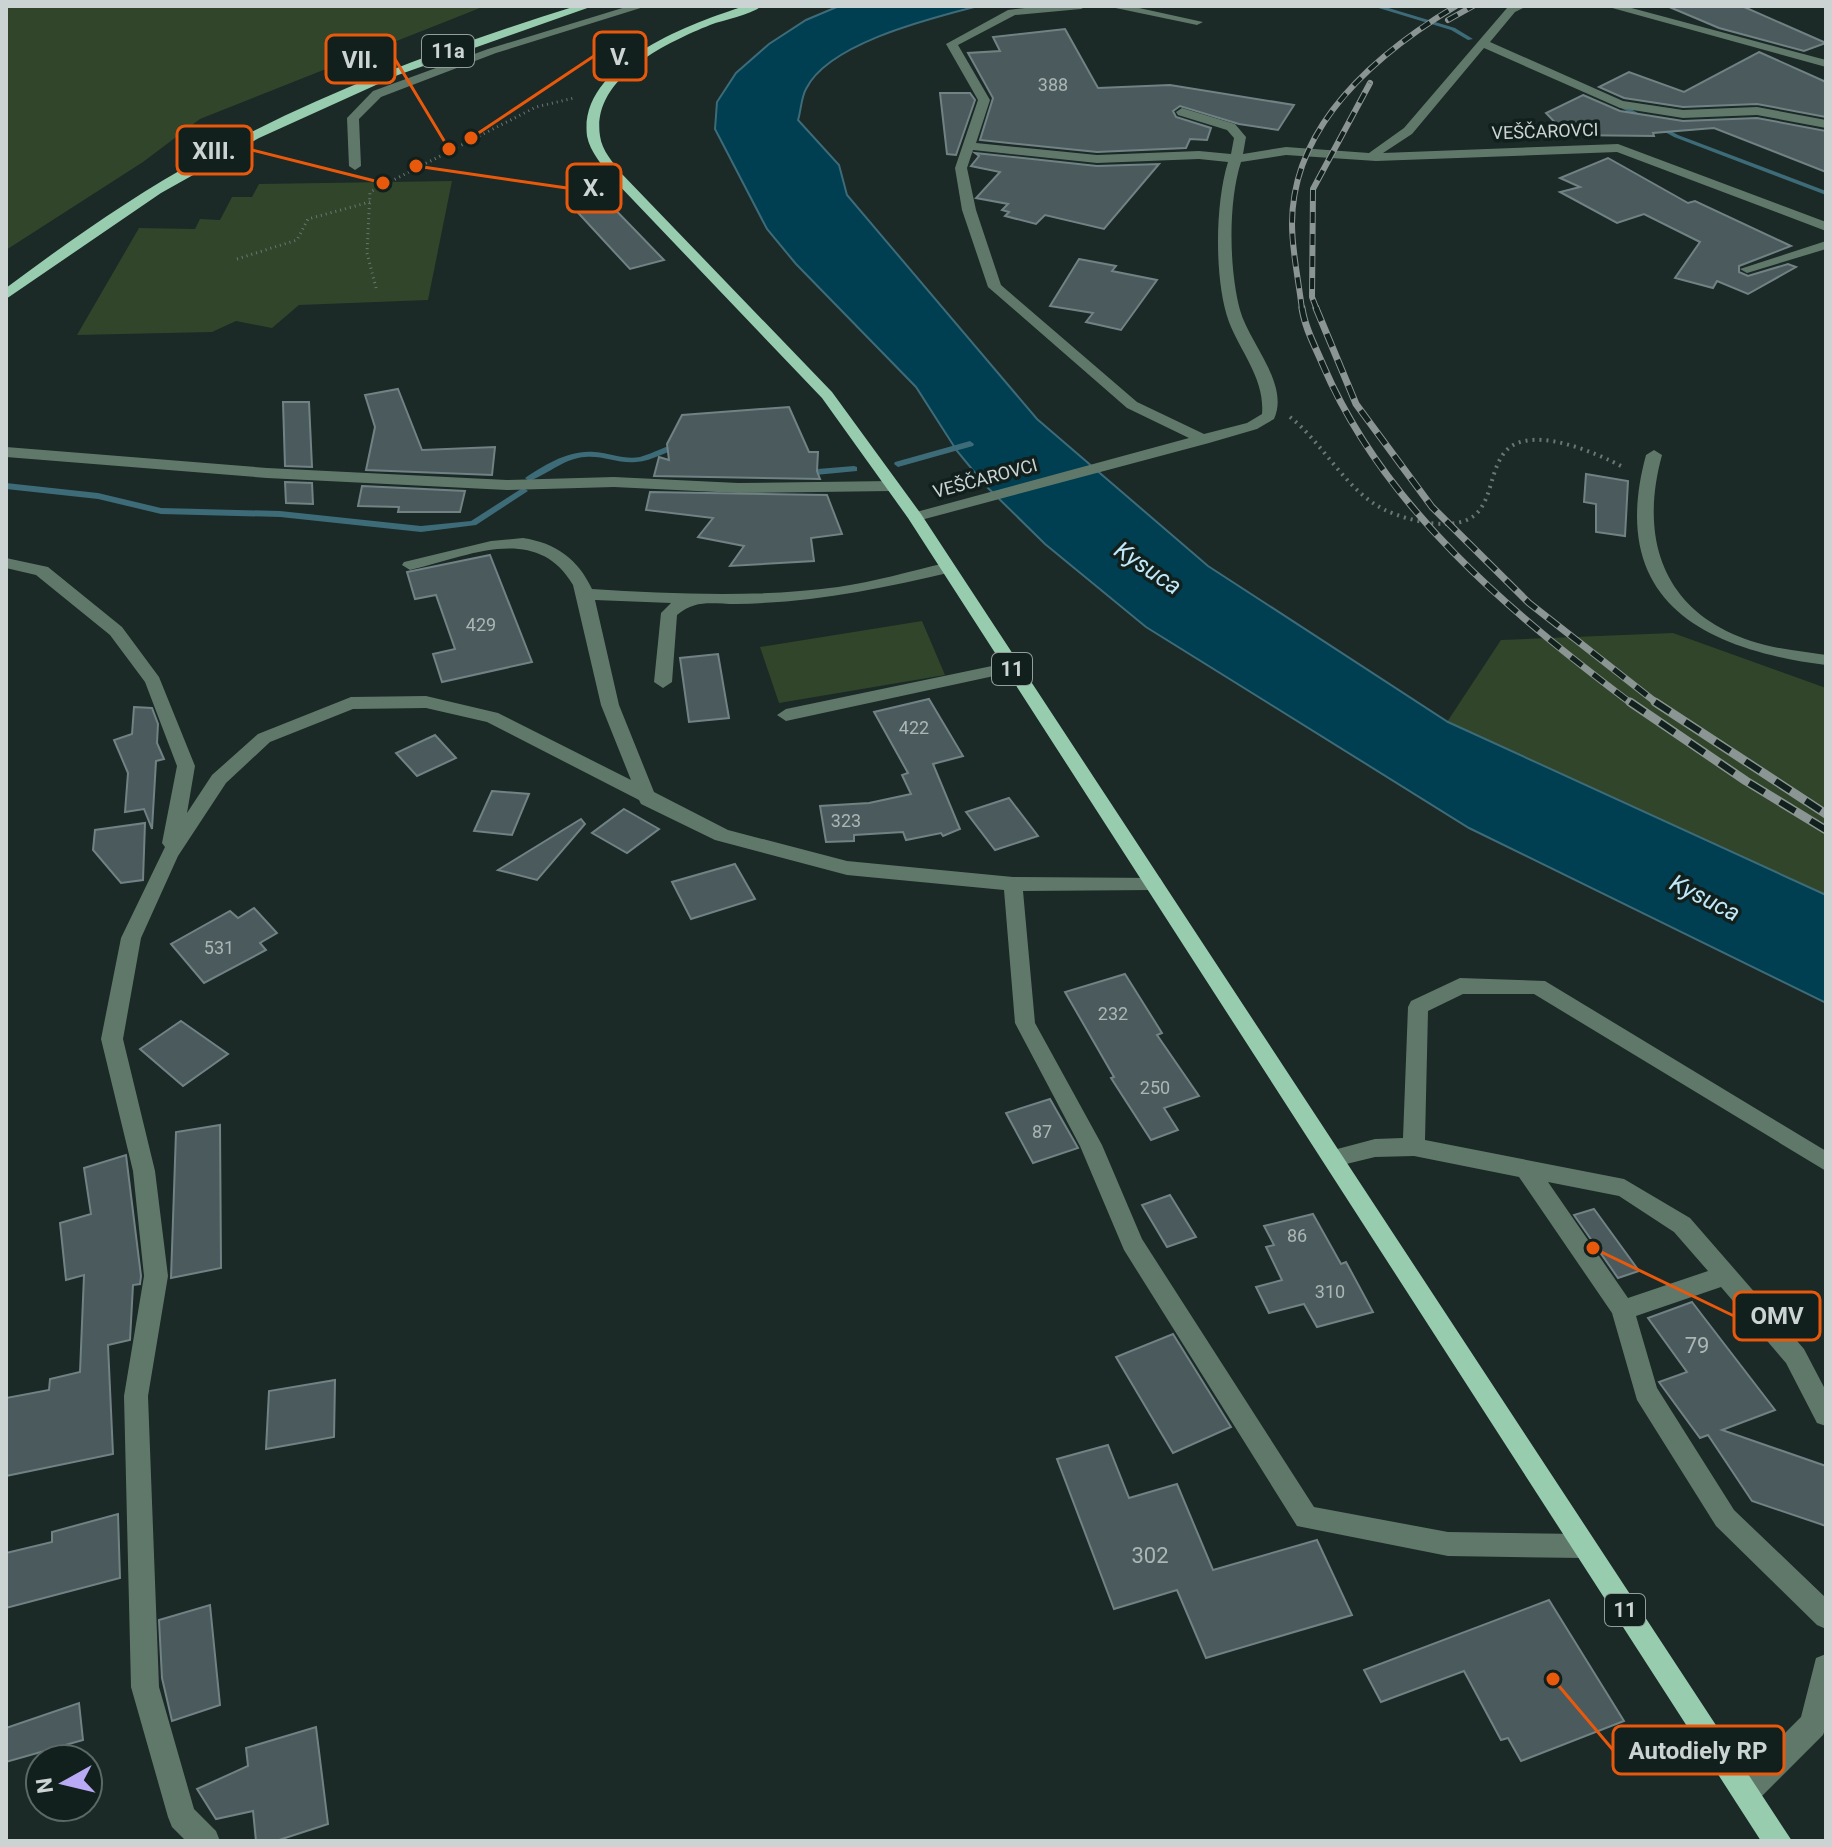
<svg xmlns="http://www.w3.org/2000/svg" width="1832" height="1847" font-family="Roboto,sans-serif">
<style>
.green{fill:#31452a}
.water{fill:#003e51;stroke:#3d6b78;stroke-width:2}
.lines{fill:none;stroke-linecap:round;stroke-linejoin:round}
.stream{fill:#3d6b78;fill-rule:evenodd}
.building{fill:#4b5b5d;stroke:#718284;stroke-width:2}
.path-far1{stroke:#6a7674;stroke-width:3;stroke-dasharray:1 4;stroke-linecap:butt}
.path{stroke:#6a7674;stroke-width:4;stroke-dasharray:2 5;stroke-linecap:butt}
.minor{fill:#60786a;fill-rule:evenodd}
.major{fill:#98ccaf;fill-rule:evenodd}
.rail-far2-casing{stroke:#8b9593;stroke-width:6}
.rail-far1-casing{stroke:#8b9593;stroke-width:7}
.rail-casing{stroke:#8b9593;stroke-width:9}
.rail-far2{stroke:#11201d;stroke-width:4;stroke-dasharray:11;stroke-linecap:butt}
.rail-far1{stroke:#11201d;stroke-width:5;stroke-dasharray:14;stroke-linecap:butt}
.rail{stroke:#11201d;stroke-width:6;stroke-dasharray:18;stroke-linecap:butt}
.labels{text-anchor:middle;dominant-baseline:central;stroke-width:7;stroke-linejoin:round;paint-order:stroke}
.number-label{font-size:18px;fill:#abb6b5}
.far-street-label{font-size:18px;fill:#cbd4d2;stroke:#11201d}
.shield{fill:#11201d;stroke:#939e9c;stroke-width:2}
.shield-label{font-size:20px;font-weight:bold;fill:#cbd4d2}
.near-number-label{font-size:22px;fill:#abb6b5}
.water-label{font-size:24px;font-style:italic;fill:#c2e7f7;stroke:#11201d}
.leader{fill:none;stroke:#e8590c;stroke-width:3}
.callout-dot{fill:#e8590c;stroke:#11201d;stroke-width:3}
.callout{fill:#11201d;stroke:#e8590c;stroke-width:3}
.callout-label{font-size:24px;text-anchor:middle;font-weight:bold;fill:#cbd4d2}
</style>
<rect width="100%" height="100%" fill="#1b2927"/>
<g class="green">
<path d="M6 6H485L200 119 143 162 6 250Z"/>
<path d="M452 181 428 300 299 305 272 328 236 321 212 332 77 335 139 228 195 229 200 219 220 220 232 197H252L259 184Z"/>
<path d="M922 621 945 675 779 703 760 647Z"/>
<path d="M1673 633 1826 688V895L1447 722 1501 640Z"/>
</g>
<path class="water" d="M839 6H978C932 18 828 43 806 89 801 98 801 111 798 120L839 165 847 195 1037 419 1208 566 1448 722 1826 895V1003L1469 828 1146 627 1045 544 985 485 957 451 916 387 796 264 767 229 715 129 717 102 736 73 769 44 806 20Z"/>
<g class="lines">
<g class="stream">
<path d="M1372 6H1382L1455 28 1473 39 1468 40 1451 30Z"/>
<path d="M1612 101H1616L1678 135 1826 191V195L1674 137 1612 103Z"/>
<path d="M970 441 974 444 973 446 898 467 894 464 895 462Z"/>
<path d="M682 442 686 445 685 447C668 450 653 461 636 462 619 464 602 455 585 457 566 458 549 473 532 480L529 481 525 478C544 465 570 449 595 452 610 453 625 460 640 457 654 453 667 445 682 442Z"/>
<path d="M854 466 857 467V471L805 476 801 473 805 470Z"/>
<path d="M6 483 98 493 161 508 280 511 421 526 471 521 521 489 524 488 528 491 476 525 421 532 280 517 161 514 98 499 6 489Z"/>
</g>
</g>
<g class="building">
<path d="M1667 6H1742L1826 43 1804 51 1719 28Z"/>
<path d="M1065 29 1098 88 1170 85 1294 105 1278 130 1239 124 1180 106 1173 111 1176 117 1211 128 1207 140 1190 139 1186 148 1097 152 980 140 993 98 968 53 1000 51 993 37Z"/>
<path d="M1759 52 1826 82V117L1757 104 1683 107 1624 98 1599 87 1629 72 1684 92Z"/>
<path d="M940 93H970L975 100 956 155 947 154Z"/>
<path d="M1583 95 1620 111 1683 121 1757 118 1826 131V172L1714 128 1653 133 1654 136 1567 135 1546 113Z"/>
<path d="M975 153 1097 166 1159 164 1104 229 1045 215 1036 224 1005 216 1009 212 1002 210 1008 204 976 198 1000 172 971 166 979 156Z"/>
<path d="M1608 158 1688 203 1695 201 1791 246 1739 266V272L1748 276 1788 264 1796 267 1748 294 1717 281 1713 288 1675 278 1700 242 1644 214 1617 223 1560 192 1580 187 1560 178Z"/>
<path d="M602 196 664 260 630 269 570 204Z"/>
<path d="M1079 259 1116 266 1112 271 1157 280 1121 330 1086 322 1093 313 1050 306Z"/>
<path d="M398 389 422 450 495 447 492 475 366 470 375 427 365 395Z"/>
<path d="M283 402H309L312 467 285 466Z"/>
<path d="M789 407 809 452H818L817 471 820 479 654 476 659 457 669 460 667 444 682 415Z"/>
<path d="M1586 474 1628 481 1625 536 1596 532V504L1584 502Z"/>
<path d="M285 482 312 483 313 504 286 503Z"/>
<path d="M362 486 465 491 460 512H398L399 507 358 506Z"/>
<path d="M650 492 827 495 842 534 811 538 814 561 730 566 744 546 698 537 713 518 646 510Z"/>
<path d="M490 555 532 662 442 682 433 654 455 649 436 595 415 599 407 572Z"/>
<path d="M718 654 729 718 689 722 680 658Z"/>
<path d="M929 699 963 756 933 764 960 829 943 836 941 833 906 840 903 832 854 835V841L826 842 820 806 869 803 911 794 902 775 908 773 874 712Z"/>
<path d="M134 707 152 708 158 724 157 743 164 759 156 761 152 829 144 809 125 812 128 773 114 740 132 734Z"/>
<path d="M435 735 456 758 417 776 396 753Z"/>
<path d="M492 791 529 794 512 835 474 831Z"/>
<path d="M1009 798 1038 836 995 850 966 812Z"/>
<path d="M624 809 659 829 627 853 592 833Z"/>
<path d="M581 819 585 824 537 880 498 870Z"/>
<path d="M145 823 143 880 121 883 93 850 95 830Z"/>
<path d="M735 864 755 899 691 919 672 882Z"/>
<path d="M254 908 277 933 260 943 266 950 204 983 171 944 230 911 238 918Z"/>
<path d="M1125 974 1162 1033 1157 1035 1199 1096 1164 1108 1178 1130 1151 1140 1111 1078 1114 1077 1065 992Z"/>
<path d="M181 1021 228 1054 183 1086 140 1049Z"/>
<path d="M1050 1099 1078 1148 1033 1163 1006 1113Z"/>
<path d="M220 1125 221 1268 171 1278 176 1132Z"/>
<path d="M126 1155 141 1276 140 1284 133 1285 130 1340 108 1345 113 1454 6 1476V1398L49 1390 50 1379 80 1372 84 1275 66 1280 60 1223 91 1214 84 1168Z"/>
<path d="M1170 1195 1196 1237 1167 1247 1142 1205Z"/>
<path d="M1594 1209 1639 1271 1618 1278 1574 1215Z"/>
<path d="M1313 1214 1341 1264 1346 1262 1373 1312 1317 1327 1304 1304 1269 1313 1256 1287 1282 1280 1266 1247 1274 1245 1264 1226Z"/>
<path d="M1692 1302 1775 1410 1722 1430 1826 1466V1526L1752 1501 1708 1435 1700 1438 1659 1382 1687 1372 1648 1318Z"/>
<path d="M1173 1334 1231 1427 1173 1453 1116 1357Z"/>
<path d="M335 1380 334 1437 266 1449 269 1391Z"/>
<path d="M1108 1445 1129 1498 1177 1484 1213 1570 1317 1540 1352 1615 1206 1658 1177 1590 1114 1609 1057 1459Z"/>
<path d="M118 1514 120 1578 6 1608V1553L52 1542V1532Z"/>
<path d="M1549 1600 1624 1721 1521 1761 1508 1738 1501 1740 1464 1671 1381 1702 1364 1670Z"/>
<path d="M210 1605 220 1705 172 1721 162 1678 159 1620Z"/>
<path d="M79 1703 83 1740 6 1762V1728Z"/>
<path d="M316 1727 328 1824 276 1841H256L253 1811 216 1819 197 1789 248 1766 246 1748Z"/>
</g>
<g class="lines">
<g class="path-far1">
<path d="M237 259 297 240 308 219 370 202"/>
<path d="M376 288 367 253 370 192 536 107 574 98"/>
</g>
<path class="path" d="M1290 417C1324 444 1346 491 1385 510 1408 521 1459 534 1478 512 1491 497 1491 473 1502 456 1524 420 1597 453 1625 468"/>
<g class="minor">
<path d="M629 6H647L496 53 381 97 359 119 361 166 355 170 349 166 347 118 373 91 488 49Z"/>
<path d="M1043 6H1087L1081 9 1015 15 958 45 990 100 976 143 1097 155 1199 151 1231 154 1234 138 1227 130 1178 115 1176 112 1182 108 1235 124 1246 137 1243 154 1286 147 1369 153 1404 128 1507 8 1527 6 1515 12 1490 42 1623 101 1683 110 1757 107 1826 120V128L1757 115 1683 118 1620 108 1484 48 1412 134 1383 153 1618 144 1826 222V231L1617 152 1376 161 1286 155 1241 162C1228 202 1229 269 1240 310 1249 343 1290 384 1274 419L1257 429 1209 443 921 520H909V514L1189 438 1127 408 988 287 962 210 955 168 978 100 946 44 1008 10ZM973 150 1097 163 1199 159 1228 162C1215 203 1214 281 1229 322 1241 353 1265 379 1262 414L1247 423 1204 434 1137 402 1001 285 976 210 967 168Z"/>
<path d="M1106 6H1130L1203 22 1197 25Z"/>
<path d="M1605 6H1624L1826 60V67Z"/>
<path d="M1826 241V249L1747 273 1740 269Z"/>
<path d="M6 447 267 468 507 480 614 477 738 483 891 481 899 486 891 491 738 493 614 487 507 490 267 478 6 457Z"/>
<path d="M1654 450 1662 455C1637 546 1668 620 1765 645 1785 650 1806 652 1826 655V665C1700 649 1607 599 1646 455Z"/>
<path d="M523 538C556 543 578 559 592 589 673 594 756 598 838 587 874 582 910 571 946 563L952 564V572C880 589 810 603 736 604 712 604 696 599 677 615L672 682 663 688 654 682 661 613 671 603 595 600 619 705 654 792 728 830 847 861 1013 877 1160 878 1163 883 1160 888 1153 890 1023 891 1035 1023 1102 1145 1142 1239 1314 1507 1448 1532 1583 1534 1592 1537 1596 1546 1592 1555 1583 1558 1448 1556 1297 1526 1124 1250 1080 1146 1015 1023 1004 890 847 875 715 840 641 804 639 800 487 722 426 708 353 709 270 742 226 783 178 856 141 938 123 1039 155 1171 168 1276 148 1396 159 1687 194 1809 216 1831 220 1841H186L172 1827 168 1817 131 1687 124 1396 144 1276 133 1171 101 1039 121 938 165 847 162 843 177 766 145 682 110 635 36 575 6 568V558L48 567 122 627 159 677 195 766 187 813 212 775 258 734 351 697 426 696 498 713 631 780 601 705 573 585C536 522 467 557 410 570L402 565 404 562 491 541Z"/>
<path d="M1011 662 1017 663 1020 667 1017 671 786 721 777 715 786 709Z"/>
<path d="M1460 978 1545 981 1826 1151V1171L1534 994H1463L1428 1011 1425 1140 1624 1179 1690 1218 1804 1349 1826 1391V1426L1817 1423 1786 1363 1721 1287 1636 1316 1657 1388 1734 1510 1826 1598V1629L1817 1625 1716 1526 1637 1400 1612 1313 1519 1177 1414 1156 1375 1157 1334 1167 1326 1164 1323 1158 1326 1152 1375 1139 1403 1138 1408 1007 1411 1001ZM1548 1182 1619 1196 1674 1232 1708 1271 1628 1298Z"/>
<path d="M1826 1654V1727L1823 1735 1756 1802 1746 1806 1736 1802 1732 1792 1736 1782 1801 1717 1816 1658Z"/>
</g>
<g class="major">
<path d="M576 6H593L398 75 259 138 161 193 6 299V288C69 241 134 195 204 157 321 92 448 46 576 6Z"/>
<path d="M745 6H762C748 16 726 19 710 25 666 43 591 78 600 136 602 151 613 162 621 173L832 392 921 514 1792 1841H1761L908 518 822 398 613 179C603 166 590 152 587 136 578 64 691 23 745 6Z"/>
</g>
<defs>
<g id="rail-far2">
<path d="M1448 20 1473 6"/>
<path d="M1302 310C1299 282 1292 252 1292 224 1292 124 1379 52 1456 6"/>
<path d="M1317 310 1312 297 1313 189 1370 83"/>
</g>
<g id="rail-far1">
<path d="M1302 308C1305 328 1315 346 1323 365 1384 508 1510 612 1632 704"/>
<path d="M1316 308 1356 404 1432 507 1529 603 1658 704"/>
</g>
<g id="rail">
<path d="M1630 702 1746 781 1826 830"/>
<path d="M1655 702 1826 814"/>
</g>
</defs>
<use href="#rail-far2" class="rail-far2-casing"/>
<use href="#rail-far1" class="rail-far1-casing"/>
<use href="#rail" class="rail-casing"/>
<use href="#rail-far2" class="rail-far2"/>
<use href="#rail-far1" class="rail-far1"/>
<use href="#rail" class="rail"/>
</g>
<g class="labels">
<g class="number-label">
<text x="1053" y="84">388</text>
<text x="481" y="624">429</text>
<text x="914" y="727">422</text>
<text x="846" y="820">323</text>
<text x="219" y="947">531</text>
<text x="1113" y="1013">232</text>
<text x="1155" y="1087">250</text>
<text x="1042" y="1131">87</text>
<text x="1297" y="1235">86</text>
<text x="1330" y="1291">310</text>
</g>
<g class="far-street-label">
<text transform="translate(1545 131) rotate(-2)">VEŠČAROVCI</text>
<text transform="translate(985 478) rotate(-15)">VEŠČAROVCI</text>
</g>
<g class="shield">
<rect x="422" y="35" width="52" height="32" rx="6"/>
<rect x="992" y="653" width="40" height="32" rx="6"/>
<rect x="1605" y="1594" width="40" height="32" rx="6"/>
</g>
<g class="shield-label">
<text x="448" y="51">11a</text>
<text x="1012" y="669">11</text>
<text x="1625" y="1610">11</text>
</g>
<g class="near-number-label">
<text x="1697" y="1345">79</text>
<text x="1150" y="1555">302</text>
</g>
<g class="water-label">
<text transform="translate(1148 568) rotate(34)">Kysuca</text>
<text transform="translate(1705 898) rotate(27)">Kysuca</text>
</g>
</g>
<path class="leader" d="M471 138L594 56M449 149L395 59M383 183L252 150M416 166L567 188M1593 1248L1734 1316M1553 1679L1613 1750"/>
<g class="callout-dot">
<circle cx="471" cy="138" r="8"/>
<circle cx="449" cy="149" r="8"/>
<circle cx="383" cy="183" r="8"/>
<circle cx="416" cy="166" r="8"/>
<circle cx="1593" cy="1248" r="8"/>
<circle cx="1553" cy="1679" r="8"/>
</g>
<g class="callout">
<rect x="594" y="32" width="52" height="48" rx="8"/>
<rect x="326" y="35" width="69" height="48" rx="8"/>
<rect x="177" y="126" width="75" height="48" rx="8"/>
<rect x="567" y="164" width="54" height="48" rx="8"/>
<rect x="1734" y="1292" width="86" height="48" rx="8"/>
<rect x="1613" y="1726" width="171" height="48" rx="8"/>
</g>
<g class="callout-label">
<text x="620" y="65">V.</text>
<text x="360" y="68">VII.</text>
<text x="214" y="159">XIII.</text>
<text x="594" y="196">X.</text>
<text x="1777" y="1324">OMV</text>
<text x="1698" y="1759">Autodiely RP</text>
</g>
<rect width="1832" height="1847" fill="none" stroke="#cbd4d2" stroke-width="16"/>
<g transform="translate(64 1783) rotate(262)"><circle r="38" fill="#11201d" stroke="#5b6865" stroke-width="2"/>
<path d="M0-6L14 30L0 20L-14 30Z" fill="#baaaf6"/>
<text y="-12" font-size="22" font-weight="bold" text-anchor="middle" fill="#cbd4d2">N</text>
</g>
</svg>
